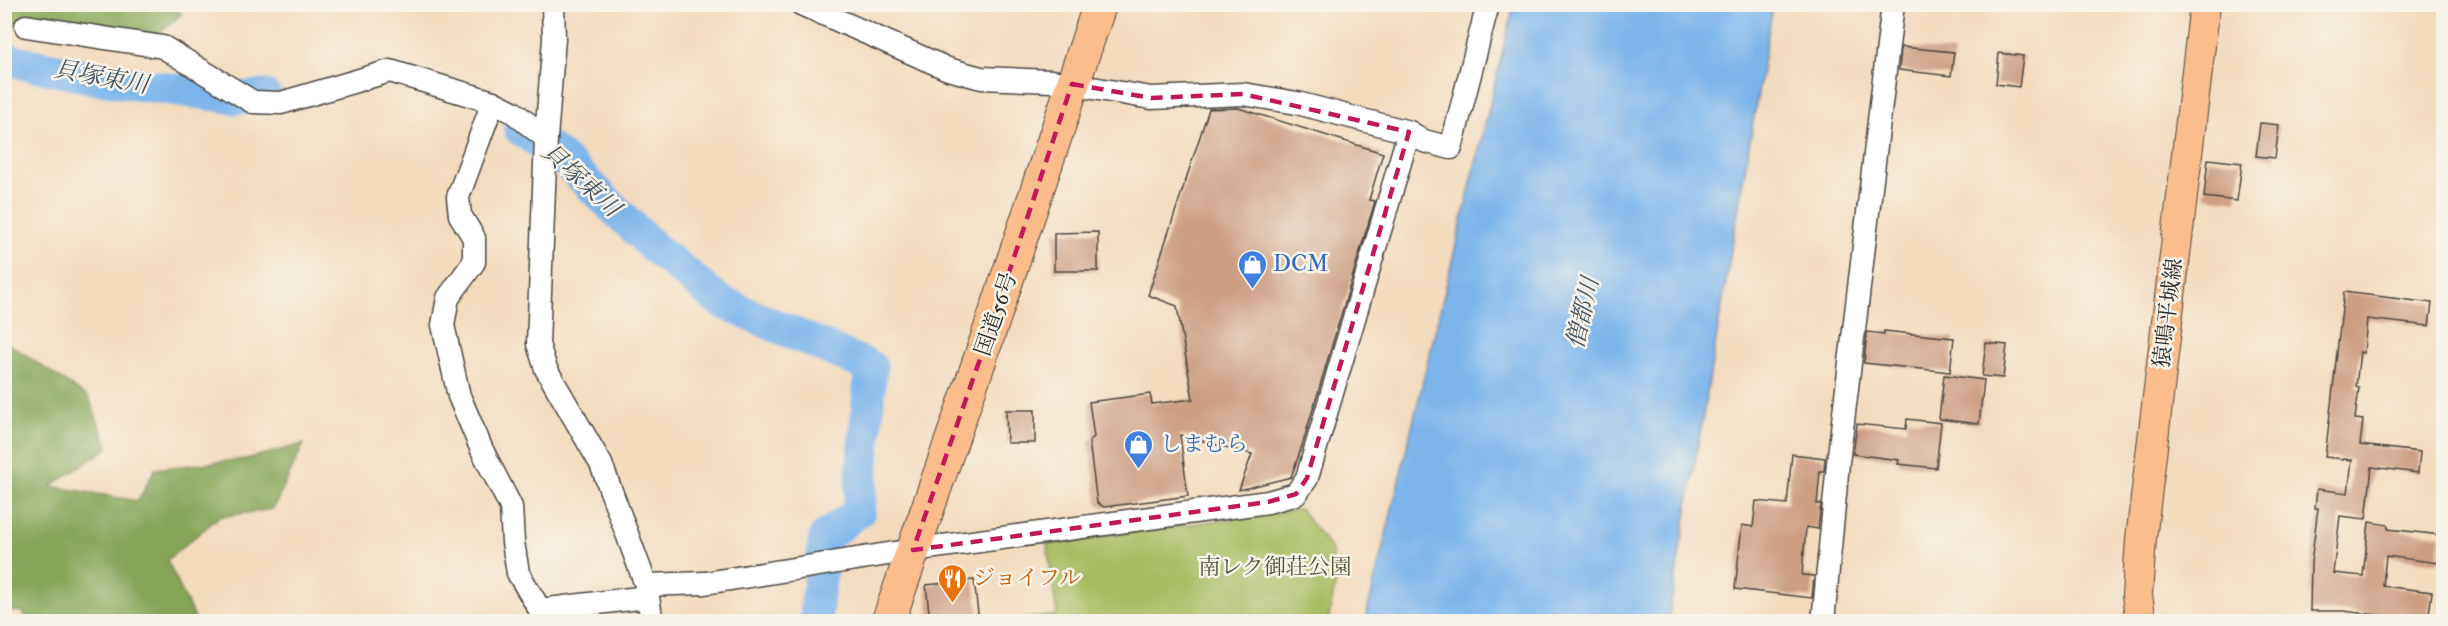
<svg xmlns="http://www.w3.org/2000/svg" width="2448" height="626" font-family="'IM FELL Double Pica','Noto Serif JP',serif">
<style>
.green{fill:#a7bc61;stroke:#697446;stroke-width:1.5}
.forest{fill:#85a457;stroke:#586841;stroke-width:1.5}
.water{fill:#7cb5ec;stroke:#54708c;stroke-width:1.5}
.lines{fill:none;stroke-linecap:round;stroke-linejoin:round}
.river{stroke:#7cb5ec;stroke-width:33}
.building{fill:#cc9f84}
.minor-casing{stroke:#494541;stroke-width:25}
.major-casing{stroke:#494541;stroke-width:32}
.highway-casing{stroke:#494541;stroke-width:35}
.minor{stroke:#fff;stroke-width:22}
.major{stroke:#fabc8b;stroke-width:30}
.highway{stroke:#fabc8b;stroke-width:33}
.marked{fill:none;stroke:#c2185b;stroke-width:4.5;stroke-dasharray:12 8;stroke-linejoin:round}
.labels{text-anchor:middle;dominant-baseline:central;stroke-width:5;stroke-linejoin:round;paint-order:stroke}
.shop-label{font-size:22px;fill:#366cbe;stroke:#f7f3e8;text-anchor:start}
.street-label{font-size:22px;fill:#2b2b2b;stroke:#f7f3e8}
.park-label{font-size:22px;fill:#50563b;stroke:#f7f3e8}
.food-label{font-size:22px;fill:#c56008;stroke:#f7f3e8;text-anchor:start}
.water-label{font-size:24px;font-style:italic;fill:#435465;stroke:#f7f3e8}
</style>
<rect width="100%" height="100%" fill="#f7f3e8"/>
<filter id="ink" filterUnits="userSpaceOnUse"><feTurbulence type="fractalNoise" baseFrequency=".0167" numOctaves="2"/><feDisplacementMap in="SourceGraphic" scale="12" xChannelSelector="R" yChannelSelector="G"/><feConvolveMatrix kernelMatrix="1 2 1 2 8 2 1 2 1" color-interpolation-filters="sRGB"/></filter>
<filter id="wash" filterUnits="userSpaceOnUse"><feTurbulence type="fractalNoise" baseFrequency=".008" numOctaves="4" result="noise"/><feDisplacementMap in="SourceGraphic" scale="24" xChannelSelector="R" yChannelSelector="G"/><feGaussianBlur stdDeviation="1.35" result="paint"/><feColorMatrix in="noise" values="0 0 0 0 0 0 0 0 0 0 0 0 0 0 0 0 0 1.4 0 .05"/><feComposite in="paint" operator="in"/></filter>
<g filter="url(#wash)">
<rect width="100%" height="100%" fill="#f3dbbe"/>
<path class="green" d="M1300 509 1332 550 1336 581 1328 621 996 622 1057 615 1047 544Z"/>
<g class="forest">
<path d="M154 4 182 13 157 36 5 21 4 5Z"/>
<path d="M5 341 89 398 108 448 51 486 138 501 155 469 246 459 304 444 273 509 219 517 167 560 196 621H29L22 611 5 612Z"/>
</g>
<path class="water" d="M1514 5H1773L1668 621H1365Z"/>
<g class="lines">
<g class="river">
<path d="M4 59 99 79 236 98 265 96"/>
<path d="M520 129 561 157 650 244 721 302 871 367 859 511 825 537 815 622"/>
</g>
</g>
<g id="blocks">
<g class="building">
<path d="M1901 47 1954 52 1951 76 1899 70Z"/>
<path d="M1999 53 2023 56 2019 87 1996 84Z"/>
<path d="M1238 108 1383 153 1369 200 1375 201 1302 446 1291 477 1239 490 1252 454 1180 435 1188 496 1104 507 1097 503 1089 441 1094 437 1089 402 1150 394 1152 404 1193 399 1177 306 1148 295 1209 109Z"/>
<path d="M2260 123 2279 125 2275 158 2256 156Z"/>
<path d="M2208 159 2242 163 2237 201 2204 197Z"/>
<path d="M1098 232V271H1054V233Z"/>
<path d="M2344 292 2432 303 2429 326 2367 319 2364 353 2360 352 2356 387 2359 388 2355 419 2363 420 2360 445 2420 452 2418 473 2372 467 2366 519 2340 516 2333 573 2363 576 2369 522 2389 525 2388 529 2441 535 2438 563 2386 556 2383 586 2432 592 2428 621 2343 611H2310L2311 563 2318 508H2315L2317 489 2348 493 2352 460 2325 457Z"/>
<path d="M1884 331 1954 338 1950 372 1864 363 1867 332 1884 334Z"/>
<path d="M1986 343 2007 345 2003 378 1982 376Z"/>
<path d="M1944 375 1984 380 1979 424 1939 419Z"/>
<path d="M1006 410H1035V443H1007Z"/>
<path d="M1907 419 1941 423 1936 468 1898 464 1899 460 1853 454 1857 424 1906 429Z"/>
<path d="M1792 454 1825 458 1824 471H1820L1817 504H1821L1818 529 1806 527 1802 575 1814 576 1812 598 1735 589 1742 525 1753 527 1756 501 1787 504Z"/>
<path d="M974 580 979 621H930L926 585Z"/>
</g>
</g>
</g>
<g filter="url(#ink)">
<use href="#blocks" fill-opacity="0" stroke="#494541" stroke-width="1.5"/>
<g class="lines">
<defs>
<g id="minor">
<path d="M553 4 554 39 546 138 538 344 546 369 601 464 646 585 652 622"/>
<path d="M801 4 948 69 981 78 1052 81 1151 98 1243 94 1297 103 1409 132 1424 141 1451 148 1488 4"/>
<path d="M26 26 163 47 253 102 281 103 390 71 493 102 513 112 546 138"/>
<path d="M493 102 458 197 460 215 474 238V262L448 298 443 325 459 396 482 450 511 507 513 542 518 573 540 610"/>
<path d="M646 585 705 583 913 550 1268 502 1296 494 1307 478 1409 132"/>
<path d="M540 610 647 597"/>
<path d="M1823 622 1838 463 1893 4"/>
</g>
<path id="major" d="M2141 622 2137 595 2141 539 2205 4"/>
<path id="highway" d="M888 622 979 362 1100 4"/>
</defs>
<use href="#minor" class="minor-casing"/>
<use href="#major" class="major-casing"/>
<use href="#highway" class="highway-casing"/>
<use href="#minor" class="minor"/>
<use href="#major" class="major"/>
<use href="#highway" class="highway"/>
</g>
</g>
<path class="marked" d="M1072 84 1151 98 1243 94 1409 132 1307 478 1296 494 1268 502 913 550 979 362Z"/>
<defs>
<symbol id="shop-pin" viewBox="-11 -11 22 30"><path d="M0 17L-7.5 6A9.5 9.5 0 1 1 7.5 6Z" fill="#3f7fe0" stroke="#f7f3e8"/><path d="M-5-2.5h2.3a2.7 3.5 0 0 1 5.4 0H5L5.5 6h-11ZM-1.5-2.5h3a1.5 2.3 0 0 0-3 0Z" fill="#fff"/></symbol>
<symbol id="restaurant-pin" viewBox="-11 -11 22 30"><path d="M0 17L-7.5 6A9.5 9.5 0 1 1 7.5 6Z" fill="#e8710a" stroke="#f7f3e8"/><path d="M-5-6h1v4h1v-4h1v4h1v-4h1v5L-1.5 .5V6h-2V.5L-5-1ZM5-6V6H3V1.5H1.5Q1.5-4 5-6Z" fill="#fff"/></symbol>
</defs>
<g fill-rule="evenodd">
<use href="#shop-pin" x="1236" y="248" width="33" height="45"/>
<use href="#shop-pin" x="1122" y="428" width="33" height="45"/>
<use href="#restaurant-pin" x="936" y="562" width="33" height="45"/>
</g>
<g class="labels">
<g class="shop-label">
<text x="1273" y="264">DCM</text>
<text x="1160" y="444">しまむら</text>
</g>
<g class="street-label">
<text transform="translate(2168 313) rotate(-83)">猿鳴平城線</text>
<text transform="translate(996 314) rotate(-71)">国道56号</text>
</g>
<g class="park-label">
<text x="1275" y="567">南レク御荘公園</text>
</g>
<g class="food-label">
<text x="973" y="578">ジョイフル</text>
</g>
<g class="water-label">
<text transform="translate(101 77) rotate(10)">貝塚東川</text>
<text transform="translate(581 180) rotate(42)">貝塚東川</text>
<text transform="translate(1583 313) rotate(-77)">僧都川</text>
</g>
</g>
<rect width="2448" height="626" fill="none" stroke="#f7f3e8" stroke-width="24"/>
</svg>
